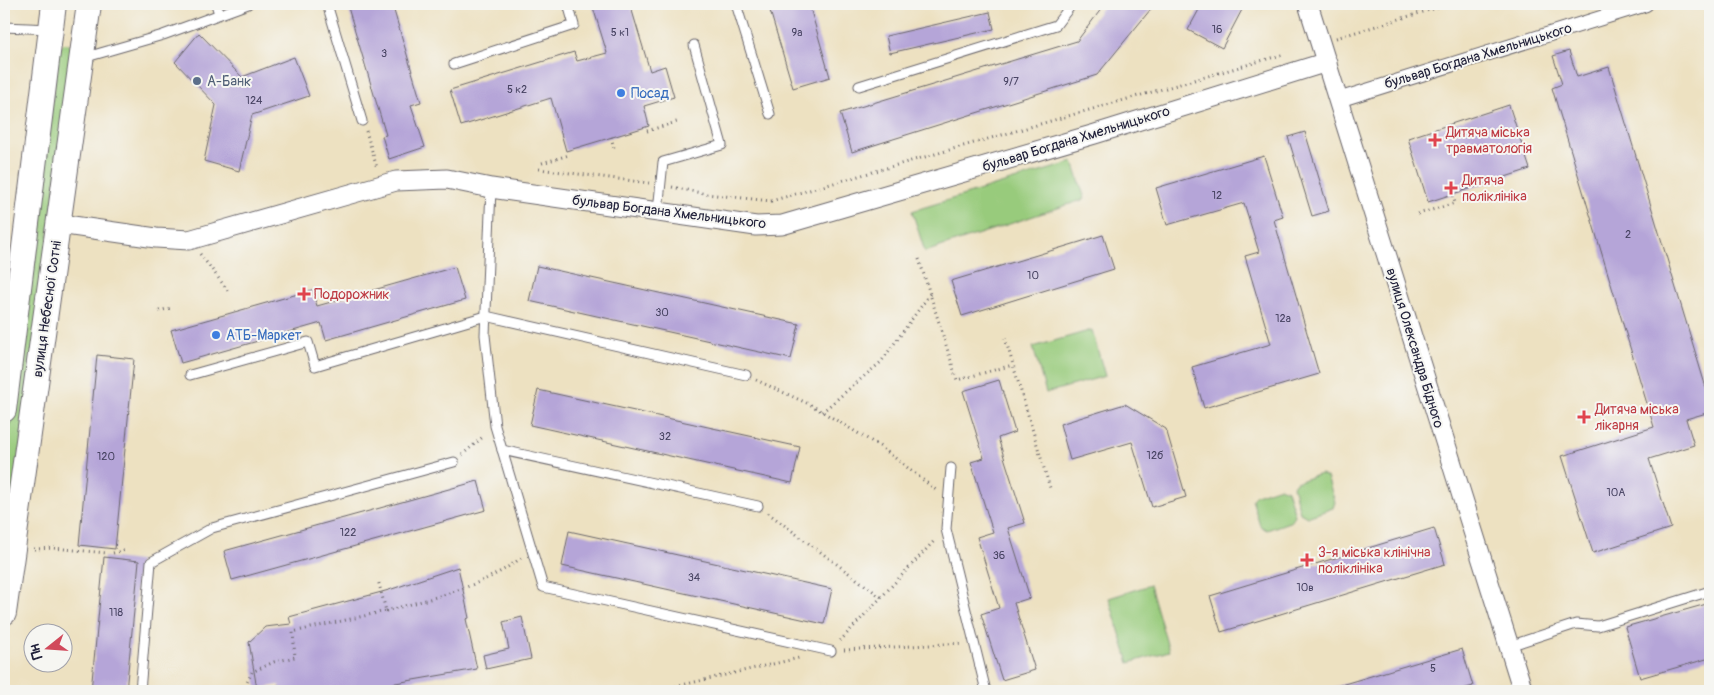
<svg xmlns="http://www.w3.org/2000/svg" width="1714" height="695" font-family="Pangolin,sans-serif">
<style>
.green{fill:#98cb7c;stroke:#5d765c}
.building{fill:#b5a5d8}
.lines{fill:none;stroke-linecap:round;stroke-linejoin:round}
.service-casing{stroke:#69656a;stroke-width:11}
.pedestrian-casing{stroke:#69656a;stroke-width:16}
.minor-casing{stroke:#69656a;stroke-width:21}
.tertiary-casing{stroke:#69656a;stroke-width:26}
.path{stroke:#69656a;stroke-width:3;stroke-dasharray:1 4;stroke-linecap:butt}
.service{stroke:#fff;stroke-width:9}
.pedestrian{stroke:#fff;stroke-width:14}
.minor{stroke:#fff;stroke-width:19}
.tertiary{stroke:#fff;stroke-width:24}
.service-dot{fill:#5c6f8a;stroke:#f6f6f2;stroke-width:2}
.shop-dot{fill:#3f7fe0;stroke:#f6f6f2;stroke-width:2}
.health-dot{fill:#e0444e;stroke:#f6f6f2;stroke-width:2}
.labels{text-anchor:middle;dominant-baseline:central;stroke-width:4;stroke-linejoin:round;paint-order:stroke}
.number-label{font-size:11px;fill:#474362}
.street-label{font-size:14px;fill:#22223b;stroke:#f6f6f2}
.service-label{font-size:14px;fill:#4e5e75;stroke:#f6f6f2;text-anchor:start}
.shop-label{font-size:14px;fill:#366cbe;stroke:#f6f6f2;text-anchor:start}
.health-label{font-size:14px;fill:#be3a42;stroke:#f6f6f2;text-anchor:start}
</style>
<rect width="100%" height="100%" fill="#f6f6f2"/>
<filter id="ink" filterUnits="userSpaceOnUse"><feTurbulence type="fractalNoise" baseFrequency=".02" numOctaves="2"/><feDisplacementMap in="SourceGraphic" scale="10" xChannelSelector="R" yChannelSelector="G"/><feConvolveMatrix kernelMatrix="1 2 1 2 8 2 1 2 1" color-interpolation-filters="sRGB"/></filter>
<filter id="wash" filterUnits="userSpaceOnUse"><feTurbulence type="fractalNoise" baseFrequency=".0096" numOctaves="4" result="noise"/><feDisplacementMap in="SourceGraphic" scale="20" xChannelSelector="R" yChannelSelector="G"/><feGaussianBlur stdDeviation="1.12" result="paint"/><feColorMatrix in="noise" values="0 0 0 0 0 0 0 0 0 0 0 0 0 0 0 0 0 1.4 0 .05"/><feComposite in="paint" operator="in"/></filter>
<g filter="url(#wash)">
<rect width="100%" height="100%" fill="#ede1c1"/>
<g class="green">
<path d="M64 43 70 45 73 51 4 571V469L59 49Z"/>
<path d="M1073 162 1085 199 925 252 912 211Z"/>
<path d="M1092 330 1105 376 1046 393 1033 347Z"/>
<path d="M1321 474 1327 477 1335 502 1333 508 1307 517 1300 513 1293 486 1296 482Z"/>
<path d="M1280 487 1287 490 1295 515 1292 521 1267 530 1260 526 1252 499 1256 495Z"/>
<path d="M1150 585 1169 651 1129 663 1109 598Z"/>
</g>
<g id="blocks">
<g class="building">
<path d="M347 4H392L421 102 411 105 425 147 389 159 382 136 386 135Z"/>
<path d="M592 4H630L650 71 665 66 674 97 644 106 649 126 566 151 551 98 461 126 450 90 574 52 577 61 607 53Z"/>
<path d="M768 4H809L830 77 793 88Z"/>
<path d="M1105 4H1155L1097 75 852 152 840 113 1077 41Z"/>
<path d="M1202 4H1245L1222 48 1188 30Z"/>
<path d="M990 12 994 29 890 53 886 36Z"/>
<path d="M199 33 242 77 294 57 309 96 252 115 239 171 204 161 216 105 175 62Z"/>
<path d="M1569 51 1577 77 1609 67 1710 401V412L1686 419 1694 445 1649 459 1671 528 1593 553 1562 456 1654 427 1552 88 1562 84 1553 56Z"/>
<path d="M1509 105 1530 169 1428 202 1408 138Z"/>
<path d="M1305 132 1329 211 1312 216 1288 137Z"/>
<path d="M1264 156 1283 217 1274 220 1319 374 1204 408 1192 367 1271 344 1245 256 1259 252 1244 203 1167 225 1156 188Z"/>
<path d="M1103 235 1114 269 962 316 951 281Z"/>
<path d="M537 266 799 324 791 359 529 301Z"/>
<path d="M455 267 465 300 326 340 321 323 181 363 171 330 312 290 317 306Z"/>
<path d="M97 355 134 359 115 549 79 545Z"/>
<path d="M999 380 1015 432 998 438 1025 523 1008 528 1030 598 1014 603 1035 670 1002 680 981 614 999 608 977 537 993 532 971 462 984 458 963 391Z"/>
<path d="M538 390 800 447 792 483 530 425Z"/>
<path d="M1125 404 1166 429 1186 497 1152 507 1132 442 1070 460 1060 424Z"/>
<path d="M478 481 486 510 232 580 224 551Z"/>
<path d="M1434 528 1445 564 1221 632 1210 596Z"/>
<path d="M569 531 832 589 824 624 562 566Z"/>
<path d="M104 557 139 561 126 691H91Z"/>
<path d="M458 567 469 618 466 619 477 669 349 691H280L279 685 257 689 249 642 265 627 291 624 289 617 389 590Z"/>
<path d="M1710 603V658L1640 678 1625 627Z"/>
<path d="M522 617 531 659 486 669 483 655 509 649 503 622Z"/>
<path d="M1462 649 1473 686 1456 691H1334V687Z"/>
</g>
</g>
</g>
<g filter="url(#ink)">
<use href="#blocks" fill-opacity="0" stroke="#69656a" stroke-width="1"/>
<g class="lines">
<defs>
<g id="service">
<path d="M216 4 219 14"/>
<path d="M327 4 362 121"/>
<path d="M736 4 770 114"/>
<path d="M4 27 51 29"/>
<path d="M83 58 163 35 248 4"/>
<path d="M454 64 574 25 568 4"/>
<path d="M859 86 1056 25 1072 4"/>
<path d="M491 188 485 335 495 426 543 587 831 651"/>
<path d="M658 211 663 162 722 145 694 45"/>
<path d="M190 375 308 342 315 366 486 316 746 375"/>
<path d="M502 450 758 506"/>
<path d="M951 468 946 529 986 691"/>
<path d="M1509 646 1576 624 1598 626 1710 591"/>
<path d="M140 691 151 562 212 528 454 462"/>
</g>
<path id="pedestrian" d="M1338 100 1646 4"/>
<g id="minor">
<path d="M1308 4 1523 691"/>
<path d="M59 224 156 238 189 240 396 181 447 179 491 188 756 226 782 225 1095 134 1327 62"/>
</g>
<g id="tertiary">
<path d="M4 410 54 4"/>
<path d="M4 613 89 4"/>
</g>
</defs>
<use href="#service" class="service-casing"/>
<use href="#pedestrian" class="pedestrian-casing"/>
<use href="#minor" class="minor-casing"/>
<use href="#tertiary" class="tertiary-casing"/>
<g class="path">
<path d="M1336 38 1450 4"/>
<path d="M366 131 377 168"/>
<path d="M647 131 680 121"/>
<path d="M611 137 614 148"/>
<path d="M542 163 569 155"/>
<path d="M539 169 649 183"/>
<path d="M672 187 706 194 771 201 1285 54"/>
<path d="M1418 214 1455 203 1453 194"/>
<path d="M200 254 229 292"/>
<path d="M919 259 957 380 1013 365"/>
<path d="M159 311 171 308"/>
<path d="M1005 338 1050 488"/>
<path d="M756 380 811 405 881 447 936 490"/>
<path d="M822 412 881 362 930 294"/>
<path d="M462 455 484 436"/>
<path d="M768 513 881 597"/>
<path d="M34 549 53 548 107 553"/>
<path d="M113 553 126 550"/>
<path d="M386 611C431 598 485 587 522 557"/>
<path d="M840 641 935 540"/>
<path d="M844 650 962 643"/>
<path d="M243 691 252 672 274 662 295 657 293 632 386 611 378 580"/>
<path d="M656 691 799 658"/>
</g>
<use href="#service" class="service"/>
<use href="#pedestrian" class="pedestrian"/>
<use href="#minor" class="minor"/>
<use href="#tertiary" class="tertiary"/>
</g>
</g>
<circle class="service-dot" cx="197" cy="81" r="5"/>
<g class="shop-dot">
<circle cx="621" cy="93" r="5"/>
<circle cx="216" cy="335" r="5"/>
</g>
<g class="health-dot">
<path d="M1432.5 132.5h5v5h5v5h-5v5h-5v-5h-5v-5h5z"/>
<path d="M1448.5 180.5h5v5h5v5h-5v5h-5v-5h-5v-5h5z"/>
<path d="M301.5 286.5h5v5h5v5h-5v5h-5v-5h-5v-5h5z"/>
<path d="M1581.5 409.5h5v5h5v5h-5v5h-5v-5h-5v-5h5z"/>
<path d="M1304.5 552.5h5v5h5v5h-5v5h-5v-5h-5v-5h5z"/>
</g>
<g class="labels">
<g class="number-label">
<text x="1217" y="29">16</text>
<text x="620" y="32">5 к1</text>
<text x="797" y="32">9а</text>
<text x="384" y="53">3</text>
<text x="1011" y="81">9/7</text>
<text x="517" y="89">5 к2</text>
<text x="254" y="100">124</text>
<text x="1217" y="195">12</text>
<text x="1628" y="234">2</text>
<text x="1033" y="275">10</text>
<text x="662" y="312">30</text>
<text x="1283" y="318">12а</text>
<text x="665" y="436">32</text>
<text x="1155" y="455">12б</text>
<text x="106" y="456">120</text>
<text x="1616" y="492">10А</text>
<text x="348" y="532">122</text>
<text x="999" y="555">36</text>
<text x="694" y="577">34</text>
<text x="1305" y="587">10в</text>
<text x="116" y="612">118</text>
<text x="1433" y="668">5</text>
</g>
<g class="street-label">
<text transform="translate(1478 56) rotate(-17)">бульвар Богдана Хмельницького</text>
<text transform="translate(1076 139) rotate(-17)">бульвар Богдана Хмельницького</text>
<text transform="translate(669 212) rotate(7)">бульвар Богдана Хмельницького</text>
<text transform="translate(47 309) rotate(-82)">вулиця Небесної Сотні</text>
<text transform="translate(1415 348) rotate(73)">вулиця Олександра Бідного</text>
</g>
<g class="service-label">
<text x="207" y="81">А-Банк</text>
</g>
<g class="shop-label">
<text x="631" y="93">Посад</text>
<text x="226" y="335">АТБ-Маркет</text>
</g>
<g class="health-label">
<text x="1446" y="132">Дитяча міська<tspan x="1446" dy="16">травматологія</tspan></text>
<text x="1462" y="180">Дитяча<tspan x="1462" dy="16">поліклініка</tspan></text>
<text x="314" y="294">Подорожник</text>
<text x="1595" y="409">Дитяча міська<tspan x="1595" dy="16">лікарня</tspan></text>
<text x="1318" y="552">3-я міська клінічна<tspan x="1318" dy="16">поліклініка</tspan></text>
</g>
</g>
<rect width="1714" height="695" fill="none" stroke="#f6f6f2" stroke-width="20"/>
<g transform="translate(48 648) rotate(253)"><circle r="24" fill="#f6f6f2" stroke="#a1a1a9"/>
<path d="M0-4L9 19L0 12L-9 19Z" fill="#d1495b"/>
<text y="-8" font-size="14" font-weight="bold" text-anchor="middle" fill="#22223b">Пн</text>
</g>
</svg>
